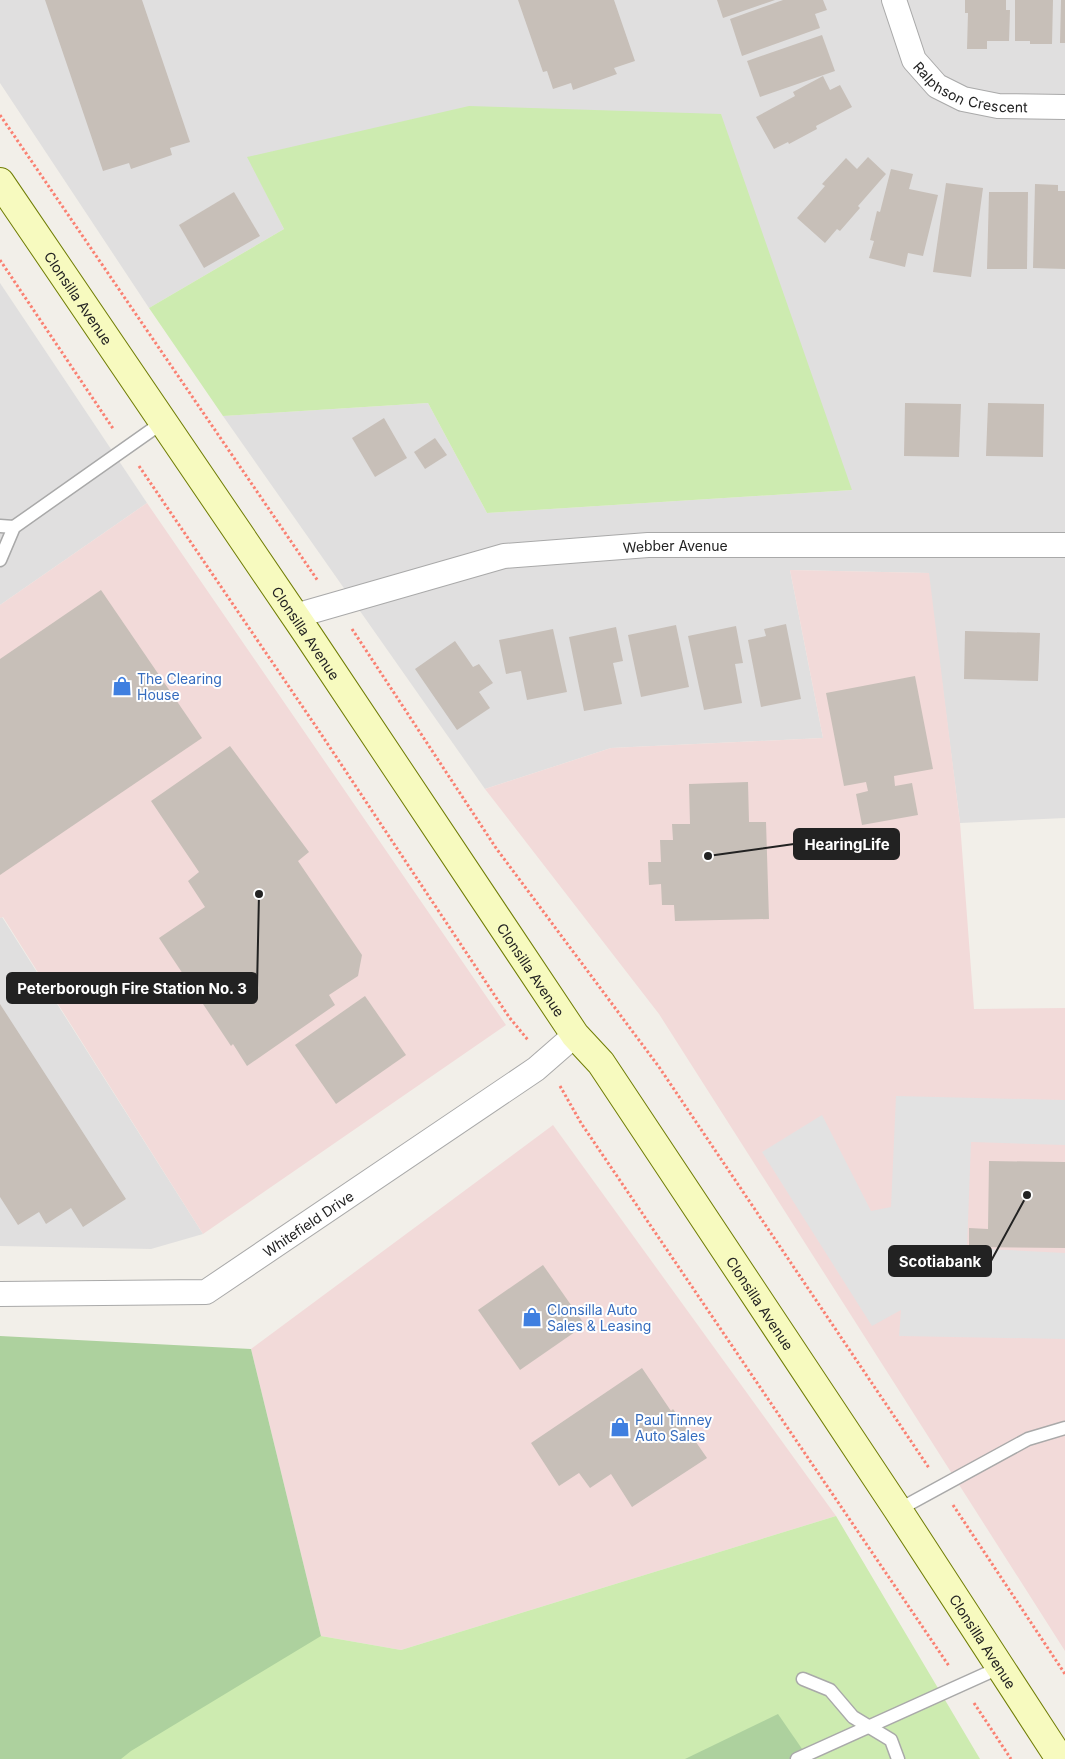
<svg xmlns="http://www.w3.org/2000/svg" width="1065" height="1759" font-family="Inter,sans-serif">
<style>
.residential{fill:#e0dfdf}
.commercial{fill:#f2dad9}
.grass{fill:#cdebb0}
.forest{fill:#add19e}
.parking{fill:#e2e2e2}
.building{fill:#c7bfb8}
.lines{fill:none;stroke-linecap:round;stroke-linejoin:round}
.service-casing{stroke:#a9a9a9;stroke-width:15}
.minor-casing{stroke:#a9a9a9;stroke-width:26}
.secondary-casing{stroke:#707d05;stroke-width:30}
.path{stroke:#fa8072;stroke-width:3;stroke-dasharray:2.5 2.5;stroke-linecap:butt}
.service{stroke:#fff;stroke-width:12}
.minor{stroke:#fff;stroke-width:24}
.secondary{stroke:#f7fabf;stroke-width:28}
.labels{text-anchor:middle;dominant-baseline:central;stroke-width:4;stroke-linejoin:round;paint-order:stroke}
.street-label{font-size:14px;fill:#222;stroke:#fff}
.shop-label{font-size:14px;fill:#366cbe;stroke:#fff;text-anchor:start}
.leader{fill:none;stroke:#222;stroke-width:2}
.callout-dot{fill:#222;stroke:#fff;stroke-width:2}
.callout{fill:#222;stroke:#222;stroke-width:2}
.callout-label{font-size:15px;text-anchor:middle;font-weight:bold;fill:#fff}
</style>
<rect width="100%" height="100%" fill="#f2efe9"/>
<g class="residential">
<path d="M0 0H1065V818L960 823 928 573 790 570 823 738 611 748 485 789 223 416 428 403 487 513 852 490 248 157 284 229 149 308 0 83Z"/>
<path d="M0 283 147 503 0 605Z"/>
<path d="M2 917 203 1234 151 1249 0 1246V918Z"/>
</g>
<g class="commercial">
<path d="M147 503 506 1025 203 1234 3 917 0 918V605Z"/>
<path d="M790 570 929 573 960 823 974 1009 1065 1008V1651L659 1014 485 789 611 748 823 738Z"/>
<path d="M553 1125 836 1516 401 1650 321 1636 251 1349Z"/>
</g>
<g class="grass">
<path d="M469 106 721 114 852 490 487 513 428 403 223 416 149 308 284 229 247 157Z"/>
<path d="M836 1516 980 1759H0V1539L321 1636 401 1650Z"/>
</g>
<g class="forest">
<path d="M0 1336 251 1349 321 1636 131 1751 121 1759H0Z"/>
<path d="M778 1714 809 1759H685Z"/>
</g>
<path class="parking" d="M896 1096 1065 1100V1145L971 1142 967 1248 1065 1253V1339L899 1336 901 1310 872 1326 762 1152 822 1115 871 1211 891 1207Z"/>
<g class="building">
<path d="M45 0H142L190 142 170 148 172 155 131 169 129 163 103 171Z"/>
<path d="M518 0H614L635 61 614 68 617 74 573 90 571 83 553 89 547 71 543 72Z"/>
<path d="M717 0H775L723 18Z"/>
<path d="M783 0H823L827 10 815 14 820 28 742 56 730 19Z"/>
<path d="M965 0H1006V10H1010L1009 41H987V49H967L968 13H965Z"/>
<path d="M1015 0H1053L1052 44H1030V41H1015Z"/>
<path d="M1061 0H1065V43H1060Z"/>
<path d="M822 35 835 71 760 97 747 61Z"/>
<path d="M823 76 830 90 840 85 852 107 816 126 817 129 789 144 788 142 774 149 756 117 795 96 793 92Z"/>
<path d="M868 157 886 174 858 206 860 208 840 231 837 229 825 243 797 218 825 186 822 184 846 158 857 169Z"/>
<path d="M891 169 913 174 909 189 938 195 923 256 908 253 905 267 869 258 874 241 870 240 877 211 880 212Z"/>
<path d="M946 183 983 188 971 277 933 272Z"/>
<path d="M1035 184 1058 185V191H1065V269L1033 268Z"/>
<path d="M234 192 260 236 204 268 179 225Z"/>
<path d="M989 192H1028L1027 269H987Z"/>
<path d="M905 403 961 404 959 457 904 456Z"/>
<path d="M988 403 1044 404 1043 457 986 456Z"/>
<path d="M384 418 407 458 375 477 352 438Z"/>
<path d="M435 438 447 455 425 469 414 452Z"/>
<path d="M101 590 202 738 0 875V659Z"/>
<path d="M786 624 801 699 761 707 748 640 766 636 764 629Z"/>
<path d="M676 625 689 687 641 697 628 635Z"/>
<path d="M736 626 743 663 735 664 742 703 704 710 688 636Z"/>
<path d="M616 627 623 661 613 663 622 704 584 711 569 637Z"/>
<path d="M553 629 567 692 527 700 521 671 506 674 499 640Z"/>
<path d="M965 631 1040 633 1038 681 964 679Z"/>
<path d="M455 641 473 667 479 664 493 683 479 692 490 708 457 730 415 669Z"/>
<path d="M915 676 933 769 894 776 895 786 912 783 918 815 862 825 856 794 868 791 866 782 844 786 826 693Z"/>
<path d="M230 746 309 852 298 861 362 955 358 976 329 995 335 1005 247 1066 233 1044 231 1046 159 938 205 907 188 881 199 872 151 801Z"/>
<path d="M748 782 749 822H766L769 919 675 921 674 905H662L661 884 649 885 648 862H661L660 840H673L672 824H690L689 784Z"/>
<path d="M365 996 406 1055 336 1104 295 1045Z"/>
<path d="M0 1004 126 1199 83 1227 71 1208 46 1224 39 1212 18 1225 0 1197Z"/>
<path d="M989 1161 1065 1162V1248L969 1247V1228L988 1229Z"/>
<path d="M543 1265 585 1325 520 1370 478 1310Z"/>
<path d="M642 1368 671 1411 673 1409 707 1458 632 1507 611 1474 590 1488 579 1473 559 1486 531 1443Z"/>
</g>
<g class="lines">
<defs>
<g id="service">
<path d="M0 526 14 527"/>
<path d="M0 560 14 527 163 422"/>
<path d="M898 1510 1028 1439 1065 1428"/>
<path d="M803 1679 830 1690 853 1717 891 1740 898 1759"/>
<path d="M797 1759 1001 1667"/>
</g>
<g id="minor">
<path id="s1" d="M894 0 914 60 937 86 963 99 998 106 1065 107"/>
<path id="s2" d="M295 616 504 556 648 545H1065"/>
<path id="s3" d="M0 1294 206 1292 536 1069 575 1035"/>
</g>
<g id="secondary">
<path id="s4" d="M0 182 308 635 575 1035 601 1063 898 1510 1060 1759"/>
</g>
</defs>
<use href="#service" class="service-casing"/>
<use href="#minor" class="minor-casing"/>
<use href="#secondary" class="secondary-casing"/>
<g class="path">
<path d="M0 115 318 581"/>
<path d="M0 260 114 430"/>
<path d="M139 466 319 731 509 1017 528 1040"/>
<path d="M352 629 496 848 659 1067 929 1468"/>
<path d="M560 1086 581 1123 949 1666"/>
<path d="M953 1505 1065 1674"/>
<path d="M974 1703 1011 1759"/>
</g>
<use href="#service" class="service"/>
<use href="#minor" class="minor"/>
<use href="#secondary" class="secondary"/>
</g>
<defs>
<symbol id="shop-bare" viewBox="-9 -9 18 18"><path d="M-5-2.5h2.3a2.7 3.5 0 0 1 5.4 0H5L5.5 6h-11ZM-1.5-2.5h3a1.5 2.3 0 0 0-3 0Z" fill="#3f7fe0" stroke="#fff" stroke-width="2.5" paint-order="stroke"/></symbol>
</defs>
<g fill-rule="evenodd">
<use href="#shop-bare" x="108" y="672" width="28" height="28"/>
<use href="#shop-bare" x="518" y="1303" width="28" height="28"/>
<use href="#shop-bare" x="606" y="1413" width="28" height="28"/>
</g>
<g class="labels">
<g class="street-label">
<text stroke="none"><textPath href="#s1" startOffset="130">Ralphson Crescent</textPath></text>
<text stroke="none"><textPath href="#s4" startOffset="140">Clonsilla Avenue</textPath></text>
<text stroke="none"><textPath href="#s2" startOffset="389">Webber Avenue</textPath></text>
<text stroke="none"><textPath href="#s4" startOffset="545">Clonsilla Avenue</textPath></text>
<text stroke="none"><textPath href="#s4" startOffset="950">Clonsilla Avenue</textPath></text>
<text stroke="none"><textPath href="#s3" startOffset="329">Whitefield Drive</textPath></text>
<text stroke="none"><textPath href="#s4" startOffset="1355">Clonsilla Avenue</textPath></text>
<text stroke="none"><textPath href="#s4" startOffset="1760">Clonsilla Avenue</textPath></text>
</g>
<g class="shop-label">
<text x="137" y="678">The Clearing<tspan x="137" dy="16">House</tspan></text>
<text x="547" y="1309">Clonsilla Auto<tspan x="547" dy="16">Sales &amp; Leasing</tspan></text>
<text x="635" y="1419">Paul Tinney<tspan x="635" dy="16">Auto Sales</tspan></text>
</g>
</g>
<path class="leader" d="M708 856L794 844M259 894L257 988M1027 1195L991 1261"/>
<g class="callout-dot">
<circle cx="708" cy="856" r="5"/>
<circle cx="259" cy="894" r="5"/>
<circle cx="1027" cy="1195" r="5"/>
</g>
<g class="callout">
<rect x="794" y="829" width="105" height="30" rx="5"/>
<rect x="7" y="973" width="250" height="30" rx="5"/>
<rect x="889" y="1246" width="102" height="30" rx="5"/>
</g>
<g class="callout-label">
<text x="847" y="850">HearingLife</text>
<text x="132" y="994">Peterborough Fire Station No. 3</text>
<text x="940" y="1267">Scotiabank</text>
</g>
</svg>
